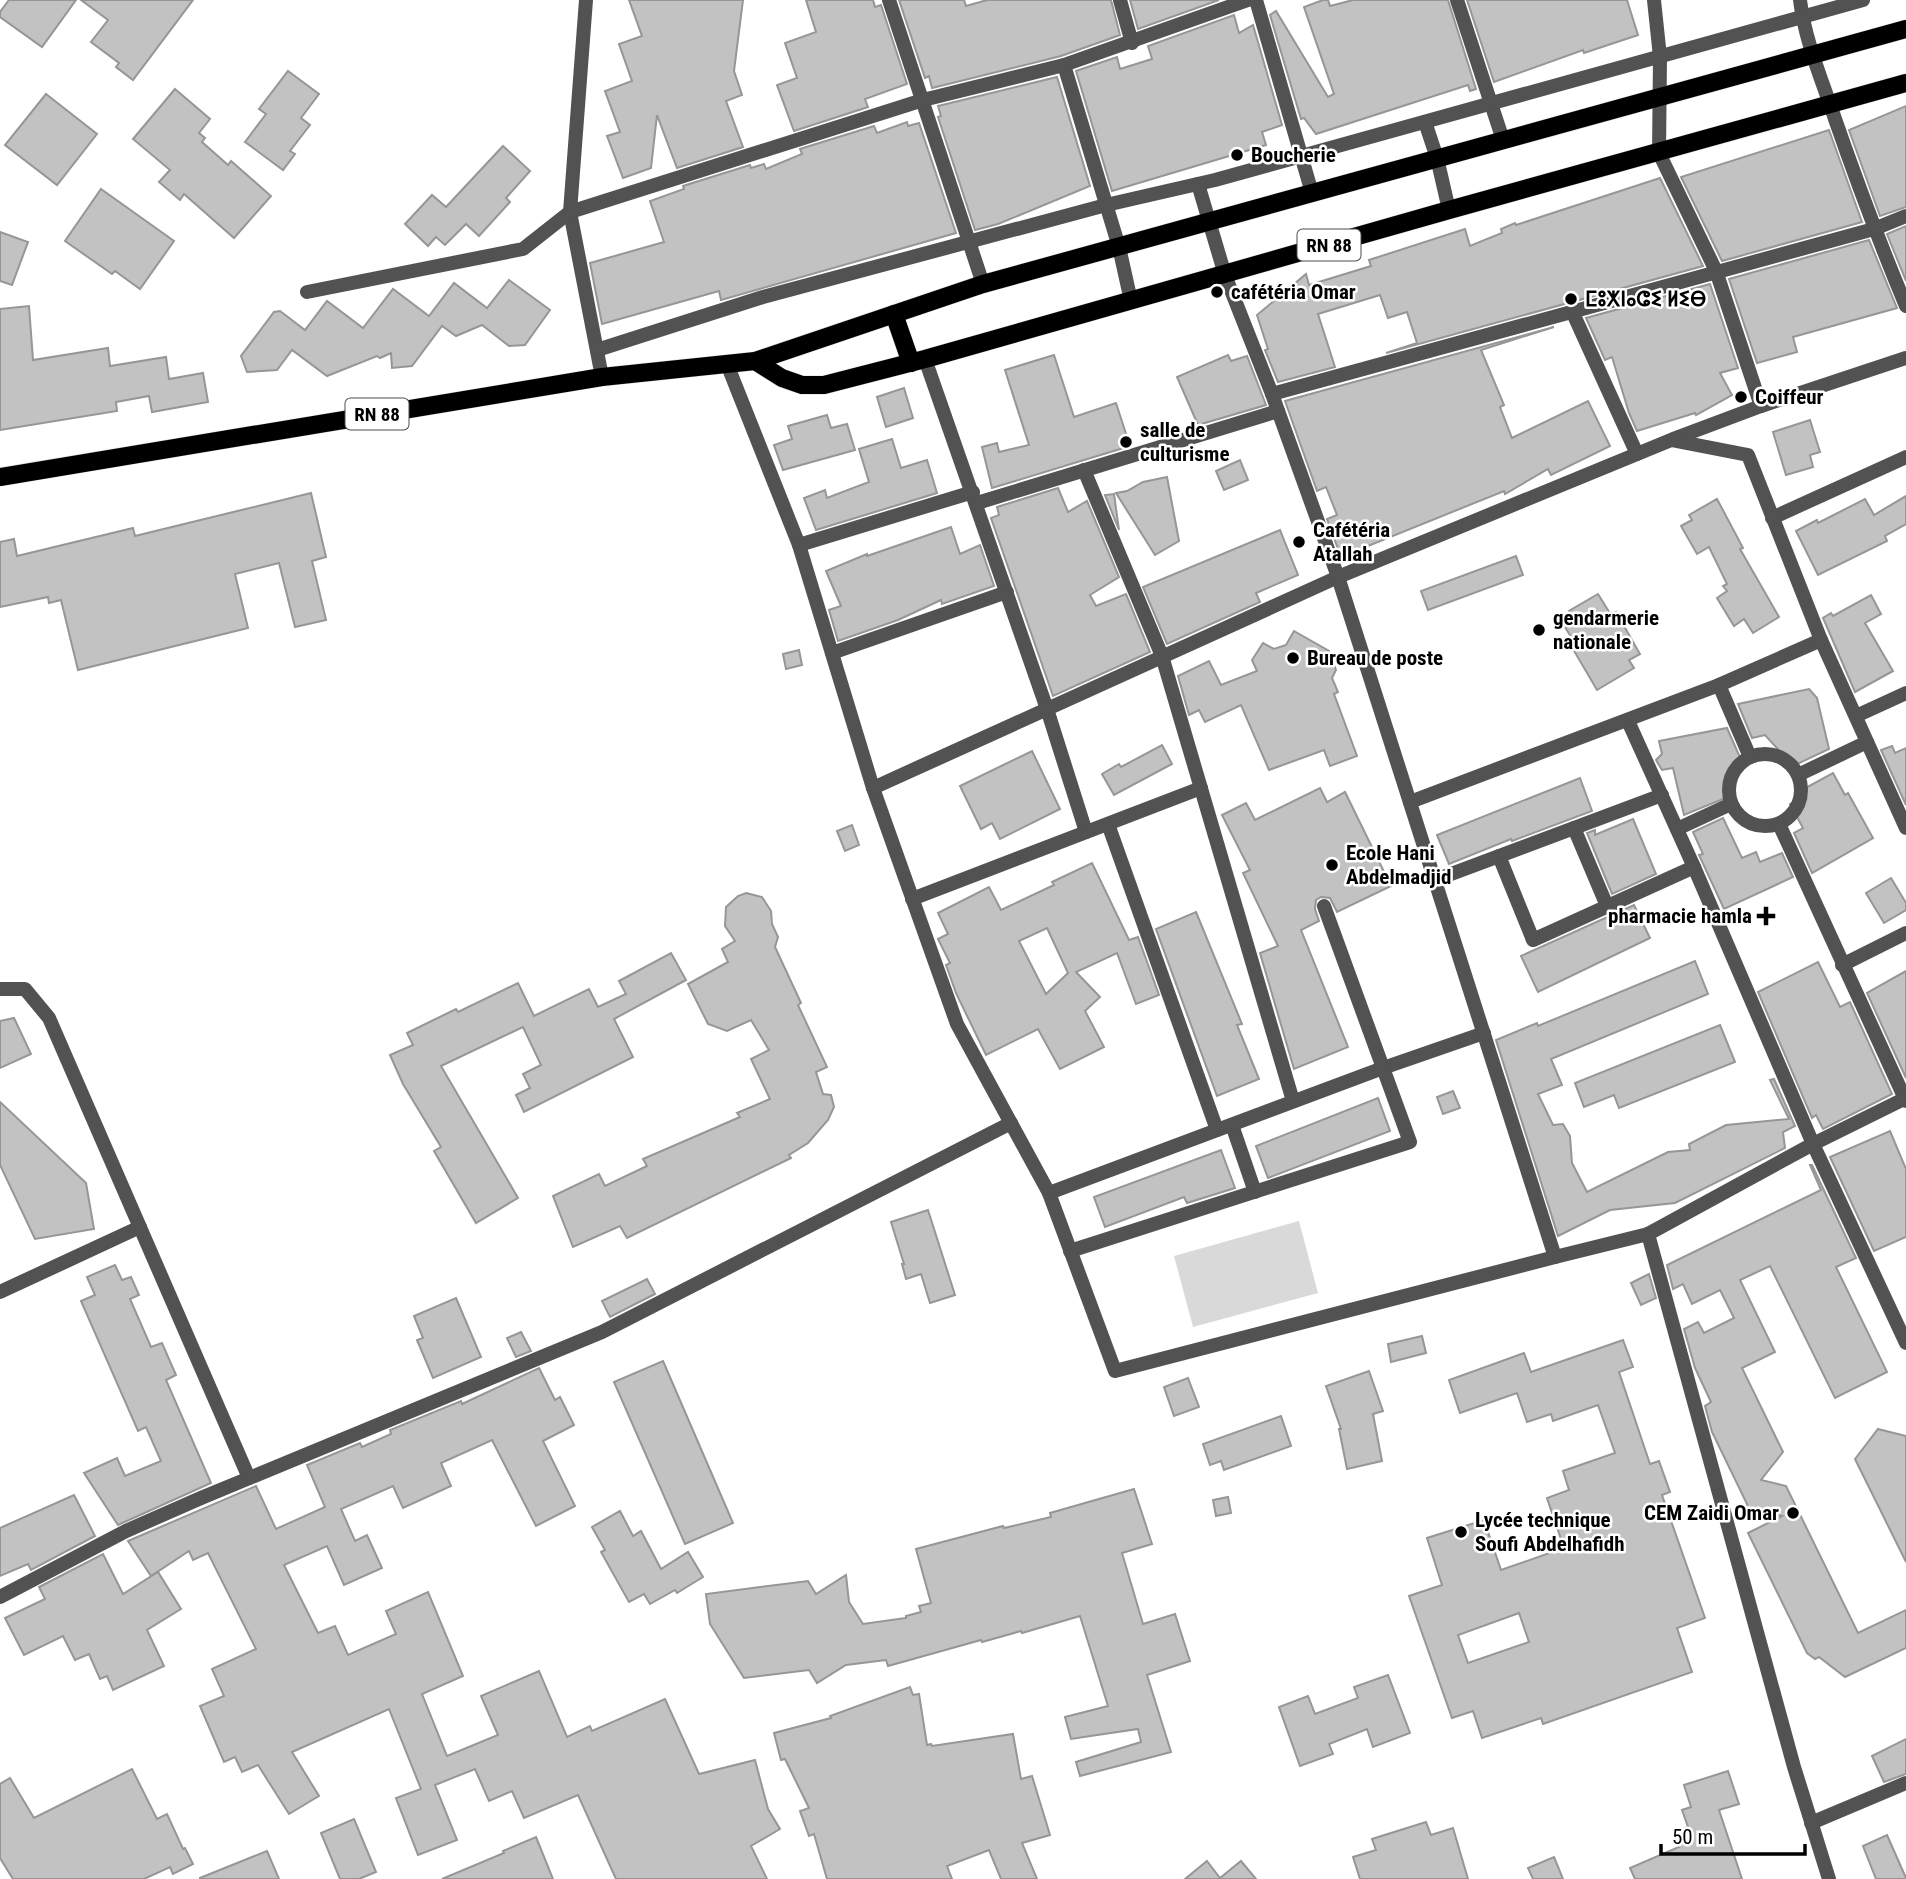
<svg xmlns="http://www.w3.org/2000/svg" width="1906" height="1879" font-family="'Roboto Condensed','Noto Sans Tifinagh',sans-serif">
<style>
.green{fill:#d9d9d9}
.building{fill:#c2c2c2;stroke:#969696;stroke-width:2;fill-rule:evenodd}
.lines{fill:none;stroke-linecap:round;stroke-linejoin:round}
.primary-casing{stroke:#dbdbdb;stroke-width:19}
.minor{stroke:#525252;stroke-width:14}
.tertiary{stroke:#525252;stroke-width:14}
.primary{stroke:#000;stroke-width:18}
.poi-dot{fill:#000;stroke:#fff;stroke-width:2.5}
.labels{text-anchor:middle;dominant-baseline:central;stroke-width:5;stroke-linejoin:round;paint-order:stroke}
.shield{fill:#fff;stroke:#4c4c4c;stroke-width:2}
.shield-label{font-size:19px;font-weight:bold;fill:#000}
.poi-label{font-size:21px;font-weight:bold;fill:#000;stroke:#fff;text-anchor:start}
</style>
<rect width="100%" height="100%" fill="#fff"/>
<path class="green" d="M1299 1221 1318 1293 1193 1327 1174 1256Z"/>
<g class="building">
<path d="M9 0H76L42 47 0 17V12Z"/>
<path d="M81 0H193L133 80 116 67 119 63 91 42 108 20Z"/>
<path d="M629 0H743L734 71 742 95 726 101 743 147 677 168 657 115 651 168 623 178 607 136 620 132 605 91 632 81 619 44 642 36Z"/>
<path d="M806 0H873L875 7 881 5 907 84 865 99 868 107 794 131 777 85 797 78 785 43 816 32Z"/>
<path d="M899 0H964L966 6 987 0H1111L1120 35 1061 56 932 88 929 76 925 78Z"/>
<path d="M1130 0H1219L1138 29Z"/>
<path d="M1323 0H1328L1330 6 1353 0H1448L1476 89 1470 91 1468 85 1316 134 1304 118 1301 119 1270 15 1276 11 1328 97 1334 94 1304 7Z"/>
<path d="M1467 0H1627L1638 35 1584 53 1583 50 1494 82Z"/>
<path d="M1234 15 1239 33 1253 25 1282 125 1262 132 1266 145 1112 191 1076 71 1117 57 1120 69 1152 59 1148 46Z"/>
<path d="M288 71 319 94 301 118 310 125 290 151 295 154 283 170 245 142 266 114 259 109Z"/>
<path d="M1057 77 1090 186 998 224 975 230 938 117 941 116 938 106Z"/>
<path d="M175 89 210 119 199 133 205 138 202 142 228 165 231 161 271 196 234 238 184 194 180 200 159 182 170 170 133 139Z"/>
<path d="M46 94 97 134 57 185 5 145Z"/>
<path d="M1906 106V207L1880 216 1849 130Z"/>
<path d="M907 122 908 126 919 123 956 233 721 300 719 291 602 324 590 263 664 242 650 201 684 189 683 186 750 165 751 168 764 164 766 169 802 154 800 149 874 126 877 133Z"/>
<path d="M1829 130 1862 222 1722 261 1681 177Z"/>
<path d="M503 146 530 171 506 198 510 202 479 236 466 224 445 245 436 237 428 246 405 224 432 195 446 207Z"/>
<path d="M1660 178 1703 266 1386 353 1417 343 1407 312 1388 318 1380 295 1318 314 1335 367 1278 382 1265 350 1268 349 1257 315 1306 274 1309 285 1371 266 1369 260 1465 229 1470 246 1502 233 1501 229 1515 223 1516 225Z"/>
<path d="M101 189 174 241 140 289 115 271 112 274 65 241Z"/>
<path d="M1906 226V281L1887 234Z"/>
<path d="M0 232 28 242 12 285 0 281Z"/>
<path d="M1869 240 1897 308 1793 337 1797 352 1757 363 1729 279Z"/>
<path d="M509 280 550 310 525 345 509 346 482 325 456 336 442 326 412 366 392 368 391 353 380 358 377 356 327 376 292 350 277 370 247 372 241 356 274 312 280 311 305 330 327 301 363 328 393 289 429 316 454 283 487 308Z"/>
<path d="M1710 284 1738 368 1720 373 1732 395 1696 415 1695 413 1637 431 1629 413 1612 357 1605 360 1586 318Z"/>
<path d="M29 306 33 360 108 348 110 366 166 357 169 379 203 373 208 402 152 412 149 396 116 402 117 411 0 430V309Z"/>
<path d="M1554 327 1481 350 1504 405 1500 407 1512 438 1588 401 1610 446 1551 475 1548 469 1505 494 1504 491 1341 557 1327 519 1337 515 1326 487 1317 491 1285 401Z"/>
<path d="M1054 355 1074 417 1116 403 1130 446 992 488 982 447 997 443 999 452 1029 445 1005 370Z"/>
<path d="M1228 355 1231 361 1247 356 1266 405 1198 425 1177 377Z"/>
<path d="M904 388 913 418 886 427 877 397Z"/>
<path d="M827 415 831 428 847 424 855 450 783 470 774 445 792 439 788 426Z"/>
<path d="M1810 420 1820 452 1810 455 1813 467 1786 475 1773 432Z"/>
<path d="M892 439 901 468 927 460 937 493 816 530 804 498 825 490 827 498 869 482 859 449Z"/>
<path d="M1240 460 1248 480 1224 490 1216 471Z"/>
<path d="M1167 477 1179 541 1155 555 1116 493 1127 491 1143 482Z"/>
<path d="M1058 488 1068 512 1087 501 1119 577 1090 595 1096 606 1126 594 1150 652 1053 696 991 518 999 515 997 507Z"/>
<path d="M311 493 326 557 312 561 326 620 295 627 279 563 235 574 248 628 78 670 61 600 49 603 48 597 0 607V542L14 539 17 556 133 528 135 536Z"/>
<path d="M1114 494 1119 530 1105 495Z"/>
<path d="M1906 496V524L1885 536 1887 541 1818 575 1796 531 1817 520 1818 523 1865 499 1874 515Z"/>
<path d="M1717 499 1743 548 1740 549 1779 617 1753 633 1744 619 1734 626 1717 598 1727 591 1723 586 1727 584 1709 547 1697 554 1681 526 1692 520 1689 515Z"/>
<path d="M951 527 960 554 980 545 994 586 942 604 941 600 898 620 838 641 829 610 841 606 826 571 867 554V556Z"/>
<path d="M1280 530 1298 575 1256 593 1260 602 1167 644 1143 587Z"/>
<path d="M1516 556 1523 575 1428 610 1421 591Z"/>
<path d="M1598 594 1611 615 1616 612 1640 654 1629 660 1634 668 1597 690 1570 644 1574 642 1562 622 1572 617 1569 611Z"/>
<path d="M1871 595 1881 614 1865 623 1893 671 1855 692 1823 618 1831 613 1833 616Z"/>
<path d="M1294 631 1329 651 1336 670 1332 678 1338 692 1334 694 1357 756 1330 766 1324 750 1269 770 1241 705 1205 722 1199 710 1189 715 1178 676 1209 661 1221 685 1257 671 1252 660 1263 643 1274 649 1286 645Z"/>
<path d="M799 650 802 665 786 669 783 654Z"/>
<path d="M1809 689 1817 698 1829 749 1793 766 1765 735 1752 738 1738 704Z"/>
<path d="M1727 728 1742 762 1729 775 1733 795 1684 815 1673 768 1662 770 1656 760 1662 754 1659 741Z"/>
<path d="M1162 745 1172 764 1114 795 1102 774 1119 764 1121 767Z"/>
<path d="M1892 746 1895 753 1906 748V805L1881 750Z"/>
<path d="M1032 751 1060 809 1000 839 992 823 981 829 960 786Z"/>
<path d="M1833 773 1845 795 1848 793 1873 838 1812 873 1794 833 1803 828 1790 804 1803 796 1800 791Z"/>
<path d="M1580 778 1592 811 1512 841 1511 839 1449 864 1437 835Z"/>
<path d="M1320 788 1327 802 1345 792 1391 886 1337 912 1330 898 1321 897 1316 900 1315 909 1319 921 1301 930 1348 1047 1294 1069 1260 953 1278 946 1243 873 1250 870 1222 815 1246 803 1255 820Z"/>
<path d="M1723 818 1742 858 1756 852 1760 862 1782 853 1793 877 1724 909 1699 855 1703 854 1693 832Z"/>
<path d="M1633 819 1656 874 1612 894 1587 833 1595 830V835Z"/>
<path d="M852 825 859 845 845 851 837 831Z"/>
<path d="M1092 863 1129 940 1138 937 1159 995 1136 1004 1117 953 1076 972 1100 997 1085 1011 1104 1047 1060 1069 1038 1029 986 1055 956 993 946 965 950 963 938 939 948 934 938 913 989 887 1001 910 1054 885 1052 882ZM1047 928 1068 973 1046 994 1019 941Z"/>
<path d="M1891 878 1906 903V910L1884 923 1866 893Z"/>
<path d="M746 893 762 897 771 911 772 924 778 937 775 947 801 1003 798 1005 827 1067 816 1072 823 1094 831 1095 834 1107 828 1120 808 1143 789 1155 791 1158 627 1238 620 1226 573 1247 553 1196 599 1174 605 1186 647 1166 643 1159 740 1117 737 1113 770 1099 751 1059 769 1050 751 1020 727 1031 708 1024 688 984 728 962 722 949 735 941 725 926 726 907 738 896Z"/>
<path d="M1634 905 1650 938 1538 992 1521 956Z"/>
<path d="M1196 912 1242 1024 1237 1025 1259 1079 1217 1096 1156 929Z"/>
<path d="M671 953 686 980 614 1019 633 1057 524 1112 516 1095 530 1088 523 1074 541 1065 523 1027 441 1066 518 1198 476 1223 434 1151 441 1147 403 1084 390 1055 413 1045 407 1033 456 1009 458 1012 518 983 534 1016 589 989 598 1007 626 994 619 981Z"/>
<path d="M1695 961 1708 994 1551 1059 1562 1085 1538 1094 1553 1125 1563 1124 1570 1136 1572 1163 1587 1192 1668 1152 1690 1150 1689 1144 1726 1125 1789 1119 1770 1080 1774 1079 1795 1126 1783 1132 1785 1148 1675 1203 1610 1210 1558 1236 1496 1040 1537 1023 1538 1026Z"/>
<path d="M1818 962 1840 1007 1850 1002 1892 1094 1823 1129 1816 1115 1812 1118 1758 992Z"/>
<path d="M1906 971V1078L1867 993Z"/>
<path d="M14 1018 31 1054 0 1068V1021Z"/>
<path d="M1720 1025 1735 1062 1619 1108 1614 1095 1584 1107 1575 1083Z"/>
<path d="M1453 1091 1460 1108 1443 1114 1437 1097Z"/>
<path d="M1378 1098 1390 1131 1268 1178 1256 1146Z"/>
<path d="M0 1102 86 1183 94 1229 35 1239 0 1165Z"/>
<path d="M1890 1131 1906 1169V1237L1874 1251 1830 1157Z"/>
<path d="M1221 1150 1235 1188 1187 1203 1184 1197 1105 1227 1094 1197Z"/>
<path d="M1810 1165H1812L1856 1258 1836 1267 1887 1372 1835 1398 1770 1266 1740 1280 1775 1352 1742 1368 1783 1452 1761 1480 1786 1486 1858 1633 1906 1610V1648L1845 1677 1819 1657 1815 1659 1807 1653 1748 1533 1782 1516 1746 1508 1747 1504 1712 1432 1705 1406 1711 1402 1695 1368 1684 1329 1698 1322 1704 1333 1734 1318 1720 1290 1692 1304 1683 1284 1673 1289 1667 1265 1821 1190Z"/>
<path d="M928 1210 955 1295 930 1303 921 1274 906 1279 902 1264H904L891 1222Z"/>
<path d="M115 1265 122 1280 131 1277 139 1295 130 1299 151 1347 162 1343 176 1375 166 1380 211 1483 118 1525 84 1473 117 1458 125 1476 161 1461 146 1427 138 1431 81 1301 95 1295 87 1277Z"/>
<path d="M1649 1274 1656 1298 1641 1305 1631 1283Z"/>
<path d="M647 1279 655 1294 610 1317 602 1301Z"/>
<path d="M456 1298 481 1357 433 1378 417 1340 423 1338 414 1316Z"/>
<path d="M521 1332 531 1351 516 1357 507 1338Z"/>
<path d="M1422 1336 1426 1353 1391 1362 1388 1344Z"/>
<path d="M1623 1340 1633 1367 1619 1372 1650 1464 1659 1461 1670 1492 1662 1495 1705 1618 1677 1628 1692 1672 1543 1724 1541 1718 1482 1738 1473 1711 1452 1718 1409 1596 1442 1585 1427 1538 1484 1520 1501 1570 1564 1548 1547 1498 1569 1490 1563 1471 1615 1453 1598 1405 1553 1421 1551 1414 1527 1422 1517 1393 1460 1413 1449 1380 1524 1353 1531 1372ZM1519 1613 1529 1642 1468 1663 1458 1635Z"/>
<path d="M663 1361 733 1523 685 1544 614 1382Z"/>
<path d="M539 1368 555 1400 560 1397 574 1425 543 1441 575 1506 536 1526 492 1440 441 1463 451 1486 403 1508 393 1486 341 1509 355 1541 367 1535 382 1568 344 1585 327 1546 284 1565 318 1633 335 1626 348 1655 396 1634 386 1611 428 1592 463 1676 422 1694 447 1756 498 1735 481 1696 539 1671 567 1737 590 1726 592 1731 665 1699 699 1774 755 1760 768 1809 780 1829 751 1846 767 1879H616L578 1795 524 1818 512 1791 489 1801 475 1769 435 1785 457 1840 418 1855 396 1798 421 1789 389 1709 292 1752 319 1796 289 1814 258 1765 242 1772 235 1757 224 1762 200 1706 224 1696 212 1669 256 1649 208 1553 193 1560 189 1551 151 1576 128 1541 256 1486 276 1529 325 1507 307 1465 360 1443 362 1447 391 1434 390 1430 461 1401 462 1404Z"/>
<path d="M1369 1371 1383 1411 1373 1414 1382 1461 1347 1469 1339 1429H1341L1326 1386Z"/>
<path d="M1188 1378 1199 1407 1174 1416 1164 1387Z"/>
<path d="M1281 1416 1291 1446 1224 1470 1221 1461 1210 1465 1203 1444Z"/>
<path d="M1878 1429 1906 1436V1562L1855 1459Z"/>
<path d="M1134 1489 1152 1544 1122 1553 1143 1624 1175 1614 1190 1661 1147 1675 1171 1752 1080 1776 1076 1762 1141 1742 1138 1729 1071 1739 1065 1717 1108 1706 1080 1616 1022 1633 1021 1631 982 1642 981 1640 888 1666 886 1660 846 1665 817 1683 809 1670 744 1678 710 1624 706 1594 808 1581 816 1594 846 1575 849 1602 863 1624 906 1618V1616L921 1612 919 1606 931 1603 916 1549 1003 1526 1004 1528 1051 1517 1050 1513Z"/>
<path d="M74 1495 95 1536 31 1570 28 1564 0 1576V1528Z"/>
<path d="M1228 1497 1231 1513 1216 1516 1213 1500Z"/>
<path d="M620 1511 633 1536 641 1531 661 1569 688 1552 703 1577 677 1593 675 1590 650 1604 644 1594 629 1602 601 1552 605 1550 592 1527Z"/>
<path d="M103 1554 123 1594 158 1572 181 1609 147 1630 164 1666 113 1690 107 1676 100 1679 89 1654 75 1660 63 1636 24 1655 5 1618 45 1599 39 1587Z"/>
<path d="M1388 1675 1410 1733 1373 1747 1367 1729 1329 1744 1333 1754 1300 1766 1279 1707 1308 1696 1315 1714 1358 1698 1354 1687Z"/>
<path d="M910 1687 913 1695 919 1694 927 1745 931 1744 932 1746 1013 1734 1021 1779 1032 1776 1050 1835 1022 1843 1037 1879H1001L989 1850 947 1866 952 1879H827L814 1834 809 1836 800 1811 809 1808 785 1759 781 1760 774 1733 831 1718 830 1716Z"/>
<path d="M1906 1739V1774L1884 1782 1872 1756Z"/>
<path d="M132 1769 157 1819 167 1814 183 1849 185 1848 193 1864 173 1874 170 1867 144 1879H13L0 1858V1784L10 1778 34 1818Z"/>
<path d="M1728 1771 1739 1804 1719 1810 1742 1879H1635L1630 1868 1679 1847 1674 1832 1688 1827 1682 1810 1691 1807 1684 1785Z"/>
<path d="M354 1819 376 1872 359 1879H340L321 1833Z"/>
<path d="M1426 1822 1431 1835 1453 1828 1468 1879H1360L1353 1857 1376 1850 1372 1839Z"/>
<path d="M1887 1835 1906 1878V1879H1876L1863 1846Z"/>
<path d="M536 1837 553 1879H442L504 1853 503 1851Z"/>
<path d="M267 1851 279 1879H200V1878Z"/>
<path d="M1554 1857 1563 1879H1533L1528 1868Z"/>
<path d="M1207 1861 1220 1878 1241 1861 1256 1879H1185Z"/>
</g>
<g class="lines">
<defs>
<g id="primary">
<path d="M894 314 911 363"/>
<path d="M755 361 782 378 802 385H824L925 359 1449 210 1906 83"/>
<path d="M0 477 602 377 755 361 983 284 1906 29"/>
</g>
</defs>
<use href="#primary" class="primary-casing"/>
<g class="minor">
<path d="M586 0 570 212 602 377"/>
<path d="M889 0 983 284"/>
<path d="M1120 0 1132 43"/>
<path d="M1256 0 1312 193"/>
<path d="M1457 0 1503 140"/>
<path d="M1654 0 1660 57 1659 153 1716 271 1761 406"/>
<path d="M1800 0C1805 41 1822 80 1835 119 1857 182 1880 244 1906 306"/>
<path d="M1064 65 1119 247 1131 301"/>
<path d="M1425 122 1437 158 1449 210"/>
<path d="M307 292 523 249 570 212 923 100 1064 65 1248 0"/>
<path d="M1572 311 1637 454"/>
<path d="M597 350 763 297 1106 205 1215 180 1863 0"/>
<path d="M925 359 1047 709 1086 832"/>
<path d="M727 364 799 545 873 788 957 1024 1049 1193 1115 1371 1555 1257"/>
<path d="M1272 394 1874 229 1906 216"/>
<path d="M1673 439 1761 406 1906 358"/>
<path d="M1084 470 1162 656 1293 1101"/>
<path d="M977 503 1278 411"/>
<path d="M1772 518 1906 457"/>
<path d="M799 545 973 492"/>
<path d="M832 653 1007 592"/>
<path d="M1719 685 1821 640"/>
<path d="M1856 716 1906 693"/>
<path d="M1628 721 1694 867 1813 1144 1906 1343"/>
<circle cx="1765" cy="790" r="36"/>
<path d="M1798 775 1867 742"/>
<path d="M873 788 1338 577 1671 440 1748 455 1821 640 1906 828"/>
<path d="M1410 802 1719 685 1750 757"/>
<path d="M1108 824 1217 1130"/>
<path d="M1779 824 1906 1101"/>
<path d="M1574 828 1607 906"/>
<path d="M1677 829 1731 804"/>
<path d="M1499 856 1533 940 1694 867"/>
<path d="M1435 880 1662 795"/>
<path d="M912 899 1201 788"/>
<path d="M1842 965 1906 933"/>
<path d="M0 989H25L49 1018 249 1478"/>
<path d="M1232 1125 1255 1192"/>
<path d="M1049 1193 1383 1068 1484 1033"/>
<path d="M1648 1234 1813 1144 1906 1098"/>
<path d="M1070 1251 1410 1142 1324 906"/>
<path d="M0 1292 140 1227"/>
<path d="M0 1597 126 1531 201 1498 602 1332 1011 1123"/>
<path d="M1811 1823 1906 1783"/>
</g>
<path class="tertiary" d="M1198 184 1225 275 1272 394 1338 577 1555 1257 1648 1234 1794 1767 1829 1879"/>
<use href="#primary" class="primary"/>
</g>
<g class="poi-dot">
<circle cx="1237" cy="155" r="7"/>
<circle cx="1217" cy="292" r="7"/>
<circle cx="1571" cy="299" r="7"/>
<circle cx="1741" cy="397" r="7"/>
<circle cx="1126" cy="442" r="7"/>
<circle cx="1299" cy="542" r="7"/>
<circle cx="1539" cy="630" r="7"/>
<circle cx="1293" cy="658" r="7"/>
<circle cx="1332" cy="865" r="7"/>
<path d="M1762.5 905.5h7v7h7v7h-7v7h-7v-7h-7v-7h7z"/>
<circle cx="1793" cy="1513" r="7"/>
<circle cx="1461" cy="1532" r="7"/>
</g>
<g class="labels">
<g class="shield">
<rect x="1297.5" y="229.5" width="63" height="31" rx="5"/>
<rect x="345.5" y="398.5" width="63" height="31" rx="5"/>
</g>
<g class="shield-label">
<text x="1329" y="245">RN 88</text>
<text x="377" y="414">RN 88</text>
</g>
<g class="poi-label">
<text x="1251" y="155">Boucherie</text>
<text x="1231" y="292">cafétéria Omar</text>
<text x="1585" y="299">ⵎⵓⵅⵏⴰⵛⵉ ⵍⵉⴱ</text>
<text x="1755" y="397">Coiffeur</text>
<text x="1140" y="430">salle de<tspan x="1140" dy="24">culturisme</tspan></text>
<text x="1313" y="530">Cafétéria<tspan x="1313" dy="24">Atallah</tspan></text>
<text x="1553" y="618">gendarmerie<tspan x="1553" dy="24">nationale</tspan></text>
<text x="1307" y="658">Bureau de poste</text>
<text x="1346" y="853">Ecole Hani<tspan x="1346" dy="24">Abdelmadjid</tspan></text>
<text x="1752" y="916" text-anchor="end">pharmacie hamla</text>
<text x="1779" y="1513" text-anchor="end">CEM Zaidi Omar</text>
<text x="1475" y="1520">Lycée technique<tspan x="1475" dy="24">Soufi Abdelhafidh</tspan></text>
</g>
</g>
<path d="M1661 1844v10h144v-10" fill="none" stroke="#000000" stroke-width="3.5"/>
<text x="1672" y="1844" font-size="21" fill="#000000" stroke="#ffffff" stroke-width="5" paint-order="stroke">50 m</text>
</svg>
